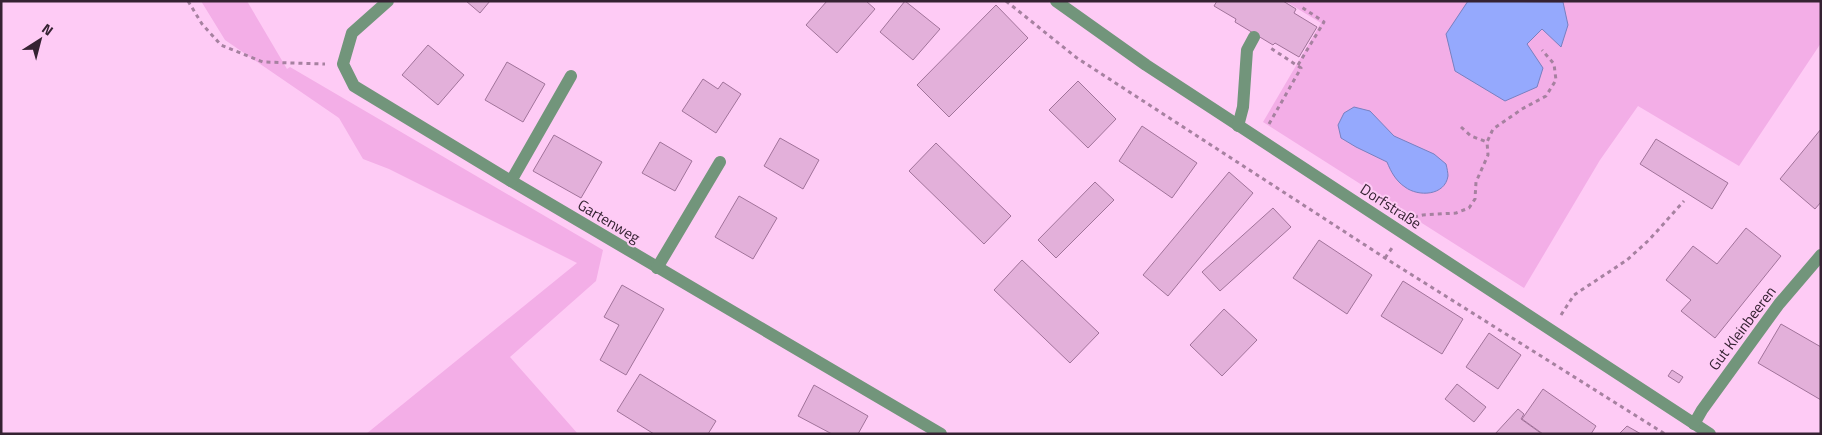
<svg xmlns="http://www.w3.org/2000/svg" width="1822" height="435" font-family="'Titillium Web',sans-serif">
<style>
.green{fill:#f3aee7}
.water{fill:#95a9fd;stroke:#7880c0}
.building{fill:#e3b0da;stroke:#a1739a}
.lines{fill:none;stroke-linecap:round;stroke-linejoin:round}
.path{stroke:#a681a0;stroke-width:3;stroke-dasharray:4 4;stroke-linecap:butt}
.minor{stroke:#72957b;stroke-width:12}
.labels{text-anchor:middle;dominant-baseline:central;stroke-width:4;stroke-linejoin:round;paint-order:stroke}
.street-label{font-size:15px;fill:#352232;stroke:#fecbf5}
</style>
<rect width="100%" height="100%" fill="#fecbf5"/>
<g class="green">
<path d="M201 1H247L287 69 290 67 603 250 596 281 510 357 578 434H366L577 263 389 169 363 159 339 118 225 40Z"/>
<path d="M1285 1H1821V43L1739 166 1638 106 1600 160 1524 288 1263 122 1321 23Z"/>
</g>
<g class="water">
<path d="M1468 1 1563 2 1568 25 1561 47 1542 29 1527 44 1543 68 1537 87 1505 101 1455 71 1446 34Z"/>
<path d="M1354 107 1370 111 1394 136 1434 154 1446 164C1447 168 1448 173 1448 176 1445 196 1418 197 1405 187 1396 181 1391 172 1387 162L1356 147 1341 138 1338 125 1344 113Z"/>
</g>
<g class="building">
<path d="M466 1H490L480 13Z"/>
<path d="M827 1H866L875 9 837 53 806 25Z"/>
<path d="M905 1 940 29 913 60 880 32Z"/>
<path d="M1217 1H1283L1296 9 1294 13 1317 27 1299 57 1275 43 1273 45 1235 22 1236 19 1214 6Z"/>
<path d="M996 5 1028 38 949 117 917 85Z"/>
<path d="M428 45 464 75 438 105 402 75Z"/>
<path d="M507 62 545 84 523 122 485 100Z"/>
<path d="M703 79 718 89 723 82 741 94 716 133 682 111Z"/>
<path d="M1078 81 1116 119 1088 148 1049 110Z"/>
<path d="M1142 126 1197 163 1172 198 1119 161Z"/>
<path d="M1821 129V202L1815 209 1780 179Z"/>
<path d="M554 135 602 162 581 198 533 171Z"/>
<path d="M780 138 819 160 803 189 764 166Z"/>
<path d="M1656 139 1728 183 1712 209 1640 164Z"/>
<path d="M660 142 692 161 675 191 642 173Z"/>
<path d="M936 143 1011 216 984 244 909 171Z"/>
<path d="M1229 172 1253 193 1168 296 1143 275Z"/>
<path d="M1095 182 1114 200 1056 258 1038 240Z"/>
<path d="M739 196 777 218 753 259 715 237Z"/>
<path d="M1273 208 1291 227 1220 291 1202 272Z"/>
<path d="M1746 228 1781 256 1715 338 1681 311 1691 300 1666 280 1693 246 1717 264Z"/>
<path d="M1319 240 1372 275 1347 314 1293 278Z"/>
<path d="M1022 260 1099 333 1070 363 994 290Z"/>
<path d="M1403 281 1463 319 1442 354 1381 316Z"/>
<path d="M622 285 664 309 626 375 600 360 619 325 604 317Z"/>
<path d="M1224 309 1257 340 1222 376 1190 345Z"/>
<path d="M1781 324 1821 347V400L1758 363Z"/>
<path d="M1489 333 1521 355 1498 389 1466 367Z"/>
<path d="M1672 370 1683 377 1679 383 1668 376Z"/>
<path d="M640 374 716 421 708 434H654L617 411Z"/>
<path d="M1457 384 1486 407 1474 422 1445 399Z"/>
<path d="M814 385 868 416 858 434H832L798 416Z"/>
<path d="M1543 389 1596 426 1591 434H1543L1522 419Z"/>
<path d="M1518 409 1524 414 1521 419 1542 434H1495Z"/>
<path d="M1627 426 1641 434H1619Z"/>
</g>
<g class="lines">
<g class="path">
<path d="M188 1 202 24 221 45 263 62 325 64"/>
<path d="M1006 1 1077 58 1385 258 1665 434"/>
<path d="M1298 65 1324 22 1300 6"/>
<path d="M1269 124 1301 68 1269 47"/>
<path d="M1461 127 1471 136 1487 142"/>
<path d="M1414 217 1423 215 1456 213 1469 208 1475 199 1476 182 1488 155 1487 142 1493 129 1522 109 1546 96 1556 80 1554 64 1542 50"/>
<path d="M1385 258 1392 248"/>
<path d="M1561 315 1574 295 1627 260 1649 240 1684 201"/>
</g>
<g class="minor">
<path d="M388 1 352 33 343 64 354 86 511 181 941 434"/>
<path d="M1056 1 1146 65 1710 434"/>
<path d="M1238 126 1243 107 1247 50 1254 37"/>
<path d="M511 181 571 76"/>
<path d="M657 268 720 162"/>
<path d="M1694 424 1702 410 1779 304 1821 255"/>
</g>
</g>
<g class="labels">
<g class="street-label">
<text transform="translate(1391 206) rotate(33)">Dorfstraße</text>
<text transform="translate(609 221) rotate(31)">Gartenweg</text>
<text transform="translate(1742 328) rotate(-53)">Gut Kleinbeeren</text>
</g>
</g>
<rect width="1822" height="435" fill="none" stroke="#352232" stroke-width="5"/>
<g transform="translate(40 40) rotate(36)" stroke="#fecbf5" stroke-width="4" paint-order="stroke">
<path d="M0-4L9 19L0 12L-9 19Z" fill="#352232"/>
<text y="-8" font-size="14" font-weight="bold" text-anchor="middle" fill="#352232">N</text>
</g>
</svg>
